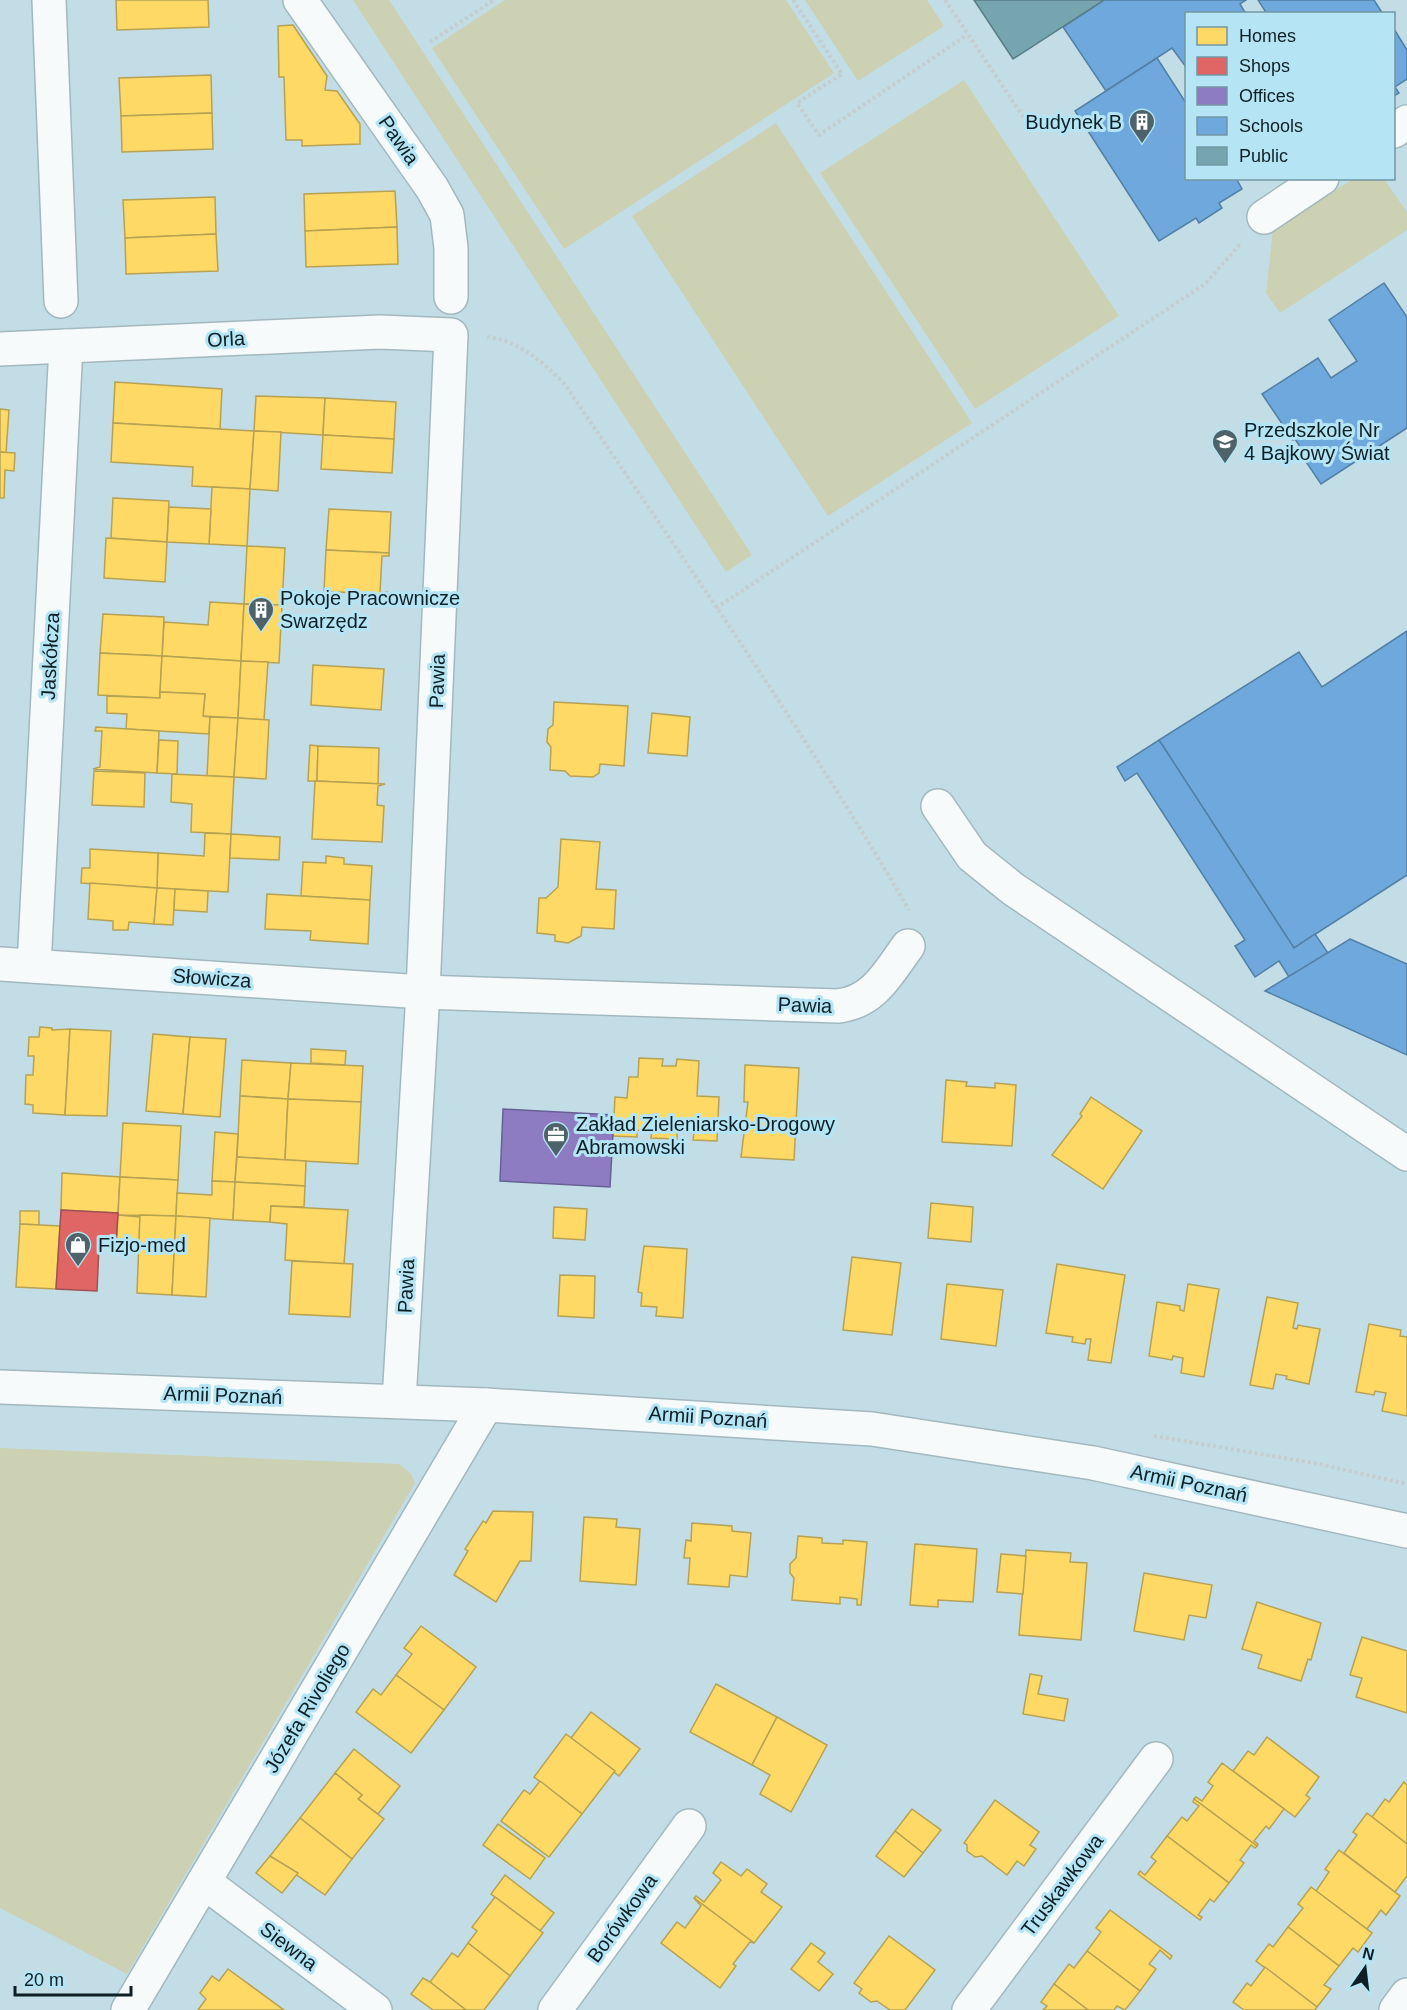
<svg xmlns="http://www.w3.org/2000/svg" width="1407" height="2010" font-family="Arial,sans-serif">
<style>
.green{fill:#ccd1b3}
.homes{fill:#ffd966;stroke:#b7a253;stroke-width:1.5}
.shops{fill:#e06666;stroke:#a15153;stroke-width:1.5}
.offices{fill:#8e7cc3;stroke:#686094;stroke-width:1.5}
.schools{fill:#6fa8dc;stroke:#527fa5;stroke-width:1.5}
.public{fill:#76a5af;stroke:#577d86;stroke-width:1.5}
.lines{fill:none;stroke-linecap:round;stroke-linejoin:round}
.minor-casing{stroke:#a3b8be;stroke-width:36}
.path{stroke:#c6cdcf;stroke-width:4;stroke-dasharray:3 3;stroke-linecap:butt}
.minor{stroke:#f6fafb;stroke-width:33}
.labels{text-anchor:middle;dominant-baseline:central;stroke-width:6;stroke-linejoin:round;paint-order:stroke}
.poi-label{font-size:20px;fill:#0e2026;stroke:#b5e5f4;text-anchor:start}
.street-label{font-size:20px;fill:#0e2026;stroke:#b5e5f4}
</style>
<rect width="100%" height="100%" fill="#c3dde6"/>
<g class="green">
<path d="M353 0H389L752 555 726 572Z"/>
<path d="M505 0H786L834 73 564 249 432 48Z"/>
<path d="M805 0H927L944 26 858 81Z"/>
<path d="M964 80 1119 316 975 409 820 173Z"/>
<path d="M776 123 972 423 828 516 632 216Z"/>
<path d="M1353 179H1384L1407 212V230L1280 313 1266 293 1273 229Z"/>
<path d="M0 1448 399 1464 411 1474 415 1483 127 1974 0 1908Z"/>
</g>
<g class="homes">
<path d="M116 0H208L209 27 117 30Z"/>
<path d="M293 25 327 76 325 90 337 91 360 124V144L302 146V140H286L284 77H279L278 26Z"/>
<path d="M211 75 212 113 121 116 119 78Z"/>
<path d="M212 113 213 149 122 152 121 116Z"/>
<path d="M395 191 397 227 305 231 304 194Z"/>
<path d="M215 197 216 234 125 238 123 200Z"/>
<path d="M397 227 398 264 306 267 305 231Z"/>
<path d="M216 234 218 271 126 274 125 238Z"/>
<path d="M115 382 222 389 220 429 113 423Z"/>
<path d="M256 396 325 398 323 435 254 431Z"/>
<path d="M325 398 396 402 394 439 323 435Z"/>
<path d="M0 409 9 410 6 453 0 452Z"/>
<path d="M113 423 254 431 250 489 192 486 193 467 111 462Z"/>
<path d="M254 431 281 432 278 491 250 489Z"/>
<path d="M323 435 394 439 392 473 321 469Z"/>
<path d="M0 452 15 453 14 471 5 470 4 498H0Z"/>
<path d="M212 487 250 489 247 546 209 544Z"/>
<path d="M113 498 169 501 167 542 111 538Z"/>
<path d="M169 507 211 509 209 544 167 542Z"/>
<path d="M329 509 391 512 389 553 326 550Z"/>
<path d="M106 538 167 542 165 582 104 578Z"/>
<path d="M247 546 285 548 282 605 244 604Z"/>
<path d="M326 550 389 553V556H382L380 592H387V595L324 591Z"/>
<path d="M210 602 244 604 241 661 162 656 164 622 208 625Z"/>
<path d="M244 604 282 605 279 663 241 661Z"/>
<path d="M103 614 164 617 162 656 100 653Z"/>
<path d="M100 653 162 656 160 698 98 695Z"/>
<path d="M162 656 241 661 238 718 203 716 205 694 160 692Z"/>
<path d="M241 661 268 662 264 720 238 718Z"/>
<path d="M313 665 384 669 381 710 311 705Z"/>
<path d="M160 692 205 694 203 716 210 717 209 734 126 729 127 714 107 713V696L160 698Z"/>
<path d="M554 702 628 706 624 766 600 764 599 773 593 777 570 776 565 771 550 770 551 747 547 742 548 729 553 725Z"/>
<path d="M652 713 690 717 687 756 648 753Z"/>
<path d="M210 717 238 718 234 777 207 776Z"/>
<path d="M238 718 269 720 266 779 234 777Z"/>
<path d="M96 727 159 731 157 773 93 769 100 767 102 731H95Z"/>
<path d="M159 740 178 741 177 774 157 773Z"/>
<path d="M310 745 318 746 317 781H308Z"/>
<path d="M318 746 379 748 378 784 317 781Z"/>
<path d="M94 771 145 773 144 807 92 805Z"/>
<path d="M172 774 234 777 231 834 191 832 192 804 171 802Z"/>
<path d="M315 781 385 784 378 786 377 805 384 806 382 842 312 839Z"/>
<path d="M205 833 231 834 228 892 157 888 158 853 204 856Z"/>
<path d="M231 834 280 837 279 860 230 858Z"/>
<path d="M561 839 600 842 596 889 616 890 614 929 582 927 581 936 568 943 555 941V935L537 933 539 898H546L558 887Z"/>
<path d="M90 849 158 853 157 888 81 883 82 868H90Z"/>
<path d="M326 856 344 858V864L372 866 370 900 301 896 303 862 326 863Z"/>
<path d="M90 883 157 888 154 924 129 922 128 930H113V921L88 919Z"/>
<path d="M157 888 175 889 173 925 154 924Z"/>
<path d="M175 889 208 891 207 912 174 910Z"/>
<path d="M267 894 370 900 368 944 310 940 311 931 265 929Z"/>
<path d="M40 1027 52 1028V1030L70 1029 65 1115 33 1113V1105L25 1104 26 1075H33L34 1056H28L29 1037H39Z"/>
<path d="M70 1029 111 1031 107 1116 65 1115Z"/>
<path d="M153 1034 190 1037 183 1114 146 1111Z"/>
<path d="M190 1037 226 1039 220 1117 183 1114Z"/>
<path d="M311 1049 346 1051 345 1065 311 1063Z"/>
<path d="M639 1058 663 1059 662 1066H676L677 1059 699 1061 697 1096 719 1097 717 1141 693 1140 694 1133 677 1132V1139L651 1138 652 1131 637 1130V1137L613 1136 615 1097 627 1098 629 1077H638Z"/>
<path d="M242 1060 291 1063 288 1099 240 1096Z"/>
<path d="M291 1063 363 1066 361 1102 288 1099Z"/>
<path d="M745 1065 799 1068 794 1160 741 1157 748 1102H744Z"/>
<path d="M946 1080 967 1082 966 1086 995 1088V1083L1016 1085 1012 1146 942 1142Z"/>
<path d="M240 1096 288 1099 285 1160 237 1157Z"/>
<path d="M1091 1097 1142 1131 1103 1189 1052 1155 1082 1116 1080 1114Z"/>
<path d="M288 1099 361 1102 358 1164 285 1160Z"/>
<path d="M123 1123 181 1126 178 1180 120 1177Z"/>
<path d="M215 1132 238 1134 235 1182 212 1181Z"/>
<path d="M237 1157 306 1161 305 1186 235 1182Z"/>
<path d="M62 1173 120 1177 118 1213 61 1210Z"/>
<path d="M120 1177 178 1180 176 1216 118 1215Z"/>
<path d="M212 1181 235 1182 233 1220 176 1216 177 1193 212 1195Z"/>
<path d="M235 1182 305 1186 304 1207 271 1206 270 1222 233 1220Z"/>
<path d="M931 1203 973 1207 971 1242 928 1238Z"/>
<path d="M271 1206 348 1210 344 1264 285 1260 287 1224 270 1222Z"/>
<path d="M554 1207 587 1209 585 1240 553 1238Z"/>
<path d="M20 1211H39V1225L20 1224Z"/>
<path d="M118 1215 140 1217 139 1248 116 1246Z"/>
<path d="M140 1215 176 1216 172 1295 137 1293Z"/>
<path d="M176 1216 210 1218 206 1297 172 1295Z"/>
<path d="M20 1224 60 1226 56 1289 16 1287Z"/>
<path d="M644 1246 687 1249 683 1318 656 1316 657 1307 641 1306 642 1293 638 1292Z"/>
<path d="M852 1257 901 1263 892 1335 843 1330Z"/>
<path d="M292 1261 353 1264 350 1317 289 1314Z"/>
<path d="M1057 1264 1125 1275 1111 1363 1088 1360 1091 1339H1086L1085 1344 1072 1342 1073 1337 1046 1333Z"/>
<path d="M560 1275 595 1276 594 1318 558 1316Z"/>
<path d="M947 1284 1003 1290 996 1346 941 1339Z"/>
<path d="M1188 1284 1219 1289 1204 1377 1181 1373 1183 1358 1173 1356 1172 1360 1149 1356 1157 1302 1180 1306V1310L1184 1311Z"/>
<path d="M1267 1297 1298 1303 1293 1328 1297 1329 1298 1325 1320 1329 1309 1384 1286 1379 1287 1376 1276 1374 1273 1389 1250 1385Z"/>
<path d="M1369 1324 1401 1330 1400 1336 1407 1337V1416L1382 1411 1386 1393 1375 1391 1374 1395 1356 1392Z"/>
<path d="M493 1511 533 1512 531 1561H520L496 1602 454 1575 468 1551 465 1549 483 1521 486 1523Z"/>
<path d="M584 1517 617 1519 616 1527 640 1529 636 1585 580 1581Z"/>
<path d="M692 1523 732 1526V1531L751 1533 747 1577 730 1575 729 1587 688 1584 690 1558H684L686 1540 691 1541Z"/>
<path d="M798 1536 822 1538V1543L843 1544V1540L867 1542 861 1605H857V1599L840 1597V1604L792 1600 794 1578 790 1573V1564L796 1558Z"/>
<path d="M915 1544 977 1549 973 1602 938 1600V1607L910 1605Z"/>
<path d="M1026 1550 1071 1553 1070 1562 1087 1563 1081 1640 1019 1635Z"/>
<path d="M1001 1554 1026 1556 1023 1594 997 1592Z"/>
<path d="M1144 1573 1212 1585 1206 1618 1189 1615 1184 1640 1134 1631Z"/>
<path d="M1257 1602 1321 1623 1311 1660 1308 1659 1301 1681 1258 1668 1262 1655 1242 1649Z"/>
<path d="M421 1626 476 1667 444 1710 396 1675 412 1654 404 1648Z"/>
<path d="M1362 1637 1407 1651V1713L1356 1697 1362 1678 1350 1675Z"/>
<path d="M1030 1674 1042 1676 1038 1694 1068 1699 1064 1721 1023 1714Z"/>
<path d="M396 1675 444 1710 411 1753 356 1712 373 1689 381 1695Z"/>
<path d="M716 1684 777 1717 752 1765 690 1732Z"/>
<path d="M591 1712 640 1749 619 1776 571 1738Z"/>
<path d="M777 1717 827 1745 791 1812 760 1794 770 1775 752 1765Z"/>
<path d="M566 1734 615 1771 582 1814 534 1777Z"/>
<path d="M1267 1737 1319 1777 1306 1795 1310 1798 1295 1817 1233 1771 1248 1751 1254 1755Z"/>
<path d="M354 1749 400 1786 378 1814 358 1799 362 1795 335 1773Z"/>
<path d="M1222 1763 1284 1809 1269 1829 1266 1826 1254 1841 1258 1844 1257 1846 1194 1799 1196 1797 1202 1801 1213 1786 1208 1782Z"/>
<path d="M335 1773 362 1795 358 1799 384 1819 352 1859 300 1818Z"/>
<path d="M540 1781 582 1814 549 1857 501 1821 524 1790 530 1794Z"/>
<path d="M1404 1782 1407 1785V1844L1372 1817 1385 1799 1389 1802Z"/>
<path d="M1194 1799 1257 1846 1255 1848 1251 1845 1240 1860 1244 1863 1229 1883 1167 1836 1182 1817 1187 1821 1199 1806 1193 1802Z"/>
<path d="M995 1800 1039 1832 1030 1845 1036 1849 1024 1866 1017 1861 1007 1875 982 1856 975 1857 967 1851V1845L964 1843Z"/>
<path d="M912 1809 941 1830 923 1853 895 1831Z"/>
<path d="M1367 1813 1407 1844V1876L1395 1892 1344 1853 1357 1835 1353 1832Z"/>
<path d="M300 1818 352 1859 325 1895 270 1856Z"/>
<path d="M498 1824 545 1858 530 1879 483 1845Z"/>
<path d="M895 1831 923 1853 904 1877 876 1856Z"/>
<path d="M1167 1836 1229 1883 1214 1902 1210 1899 1198 1915 1202 1917 1200 1920 1138 1874 1140 1871 1145 1875 1156 1861 1151 1857Z"/>
<path d="M1339 1850 1400 1896 1386 1915 1381 1910 1367 1929 1316 1891 1329 1872 1325 1869Z"/>
<path d="M270 1856 298 1873 282 1893 256 1873Z"/>
<path d="M721 1862 741 1876 747 1869 767 1884 761 1892 782 1907 754 1943 694 1898 696 1896 704 1902 721 1880 713 1873Z"/>
<path d="M505 1875 554 1913 540 1931 491 1894Z"/>
<path d="M1311 1887 1372 1933 1358 1952 1353 1948 1339 1966 1288 1927 1303 1908 1298 1904Z"/>
<path d="M495 1897 543 1933 510 1976 468 1943 477 1931 472 1927Z"/>
<path d="M694 1898 754 1943 750 1942 733 1964 736 1966 720 1988 661 1943 677 1922 685 1928 701 1906Z"/>
<path d="M1110 1910 1172 1956 1170 1959 1160 1950 1149 1964 1156 1969 1140 1991 1087 1951 1101 1932 1096 1928Z"/>
<path d="M1288 1927 1339 1966 1324 1985 1331 1989 1317 2007 1256 1961 1269 1944 1273 1947Z"/>
<path d="M889 1936 935 1970 905 2010H890L877 2001 871 2002 859 1993 862 1989 854 1983Z"/>
<path d="M468 1943 510 1976 484 2010H466L430 1982 452 1953 458 1957Z"/>
<path d="M811 1943 825 1953 818 1962 833 1974 819 1991 791 1969Z"/>
<path d="M1087 1951 1140 1991 1125 2010 1117 2006 1114 2010H1088L1054 1984 1069 1964 1074 1968Z"/>
<path d="M1265 1967 1317 2007 1315 2010H1244L1233 2002 1247 1983 1251 1986Z"/>
<path d="M228 1969 284 2010H198L206 1999 200 1993 212 1976 219 1981Z"/>
<path d="M423 1978 430 1982 466 2010H433L411 1994Z"/>
<path d="M1054 1984 1088 2010H1043L1047 2006 1041 2002Z"/>
</g>
<path class="shops" d="M61 1210 118 1213 116 1246H99L97 1291 56 1289Z"/>
<path class="offices" d="M503 1109 614 1115 610 1187 500 1181Z"/>
<g class="schools">
<path d="M1104 0H1246L1240 4 1246 14H1186V67L1172 48 1106 91 1063 27Z"/>
<path d="M1258 0H1374L1383 14H1267Z"/>
<path d="M1394 29 1407 50V79L1395 87 1399 93 1394 96Z"/>
<path d="M1157 58 1186 103V178H1236L1242 189 1219 203 1222 208 1199 223 1196 218 1159 241 1075 111Z"/>
<path d="M1384 283 1407 317V428L1321 484 1298 450 1301 448 1295 439 1293 440 1262 394 1318 358 1331 378 1357 361 1329 320Z"/>
<path d="M1407 631V875L1294 948 1159 740 1299 652 1322 687Z"/>
<path d="M1159 740 1294 948 1315 934 1328 953 1289 977 1279 961 1255 977 1235 946 1245 940 1137 773 1125 781 1117 767Z"/>
<path d="M1350 939 1407 964V1055L1265 991Z"/>
</g>
<path class="public" d="M974 0H1104L1013 59Z"/>
<g class="lines">
<defs>
<g id="minor">
<path d="M49 0 61 301"/>
<path d="M300 0 432 188 447 215 451 248V297"/>
<path d="M1394 131 1407 122"/>
<path d="M1264 217 1322 178"/>
<path d="M0 349 380 332 451 335 423 992 399 1401"/>
<path d="M938 806 972 856 1013 889 1407 1154"/>
<path d="M0 964 423 992 838 1006C874 1002 888 973 908 946"/>
<path d="M34 966 66 346"/>
<path d="M0 1387 486 1405 872 1429 1093 1463 1407 1531"/>
<path d="M204 1882 375 2010"/>
<path d="M128 2010 486 1405"/>
<path d="M555 2010 689 1826"/>
<path d="M969 2010 1156 1759"/>
<path d="M1396 2010 1407 1995"/>
</g>
</defs>
<use href="#minor" class="minor-casing"/>
<g class="path">
<path d="M793 0 842 74 797 103 819 135 967 35"/>
<path d="M945 0 1030 127"/>
<path d="M430 42 494 0"/>
<path d="M487 337C517 339 547 365 566 386 683 559 804 730 909 910"/>
<path d="M716 608 1205 284 1242 242"/>
<path d="M1154 1436 1319 1464 1407 1484"/>
</g>
<use href="#minor" class="minor"/>
</g>
<defs>
<symbol id="building-pin" viewBox="-11 -11 22 30"><path d="M0 17L-7.5 6A9.5 9.5 0 1 1 7.5 6Z" fill="#4d6269" stroke="#b5e5f4"/><path d="M-4-6H4V6H1V3H-1V6H-4ZM-2.5-4.3h1.7v1.8h-1.7ZM.8-4.3h1.7v1.8H.8ZM-2.5-1h1.7V.8h-1.7ZM.8-1h1.7V.8H.8Z" fill="#fff"/></symbol>
<symbol id="school-pin" viewBox="-11 -11 22 30"><path d="M0 17L-7.5 6A9.5 9.5 0 1 1 7.5 6Z" fill="#4d6269" stroke="#b5e5f4"/><path d="M0-5L7-2L0 1L-7-2ZM-4 1L0 2.5L4 1V4Q0 6-4 4Z" fill="#fff"/></symbol>
<symbol id="office-pin" viewBox="-11 -11 22 30"><path d="M0 17L-7.5 6A9.5 9.5 0 1 1 7.5 6Z" fill="#4d6269" stroke="#b5e5f4"/><path d="M-6-3h4V-5.5h4V-3h4V5H-6ZM-1-4.5V-3h2v-1.5ZM-6 0V1H6V0Z" fill="#fff"/></symbol>
<symbol id="shop-pin" viewBox="-11 -11 22 30"><path d="M0 17L-7.5 6A9.5 9.5 0 1 1 7.5 6Z" fill="#4d6269" stroke="#b5e5f4"/><path d="M-5-2.5h2.3a2.7 3.5 0 0 1 5.4 0H5L5.5 6h-11ZM-1.5-2.5h3a1.5 2.3 0 0 0-3 0Z" fill="#fff"/></symbol>
</defs>
<g fill-rule="evenodd">
<use href="#building-pin" x="1127" y="107" width="30" height="40"/>
<use href="#school-pin" x="1210" y="427" width="30" height="40"/>
<use href="#building-pin" x="246" y="595" width="30" height="40"/>
<use href="#office-pin" x="541" y="1120" width="30" height="40"/>
<use href="#shop-pin" x="63" y="1230" width="30" height="40"/>
</g>
<g class="labels">
<g class="poi-label">
<text x="1122" y="122" text-anchor="end">Budynek B</text>
<text x="1244" y="430">Przedszkole Nr<tspan x="1244" dy="23">4 Bajkowy Świat</tspan></text>
<text x="280" y="598">Pokoje Pracownicze<tspan x="280" dy="23">Swarzędz</tspan></text>
<text x="576" y="1124">Zakład Zieleniarsko-Drogowy<tspan x="576" dy="23">Abramowski</tspan></text>
<text x="98" y="1245">Fizjo-med</text>
</g>
<g class="street-label">
<text transform="translate(399 140) rotate(55)">Pawia</text>
<text transform="translate(226 339) rotate(-3)">Orla</text>
<text transform="translate(50 656) rotate(-87)">Jaskółcza</text>
<text transform="translate(437 681) rotate(-88)">Pawia</text>
<text transform="translate(212 978) rotate(4)">Słowicza</text>
<text transform="translate(805 1005) rotate(2)">Pawia</text>
<text transform="translate(406 1286) rotate(-87)">Pawia</text>
<text transform="translate(223 1395) rotate(2)">Armii Poznań</text>
<text transform="translate(708 1417) rotate(4)">Armii Poznań</text>
<text transform="translate(1189 1483) rotate(12)">Armii Poznań</text>
<text transform="translate(307 1708) rotate(-59)">Józefa Rivoliego</text>
<text transform="translate(1062 1885) rotate(-53)">Truskawkowa</text>
<text transform="translate(622 1918) rotate(-54)">Borówkowa</text>
<text transform="translate(289 1946) rotate(37)">Siewna</text>
</g>
</g>
<rect x="1185" y="12" width="210" height="168" fill="#b5e5f4" stroke="#7296a2" stroke-width="1.5"/>
<rect x="1197" y="27" width="30" height="18" fill="#ffd966" stroke="#7296a2" stroke-width="1.5"/>
<text x="1239" y="42" font-size="18" fill="#0e2026">Homes</text>
<rect x="1197" y="57" width="30" height="18" fill="#e06666" stroke="#7296a2" stroke-width="1.5"/>
<text x="1239" y="72" font-size="18" fill="#0e2026">Shops</text>
<rect x="1197" y="87" width="30" height="18" fill="#8e7cc3" stroke="#7296a2" stroke-width="1.5"/>
<text x="1239" y="102" font-size="18" fill="#0e2026">Offices</text>
<rect x="1197" y="117" width="30" height="18" fill="#6fa8dc" stroke="#7296a2" stroke-width="1.5"/>
<text x="1239" y="132" font-size="18" fill="#0e2026">Schools</text>
<rect x="1197" y="147" width="30" height="18" fill="#76a5af" stroke="#7296a2" stroke-width="1.5"/>
<text x="1239" y="162" font-size="18" fill="#0e2026">Public</text>
<g transform="translate(1365 1968) rotate(14)" stroke="#b5e5f4" stroke-width="4.5" paint-order="stroke">
<path d="M0-4.5L10 22L0 15L-10 22Z" fill="#0e2026"/>
<text y="-9" font-size="16" font-weight="bold" text-anchor="middle" fill="#0e2026">N</text>
</g>
<path d="M15 1986v9h116v-9" fill="none" stroke="#0e2026" stroke-width="3"/>
<text x="24" y="1986" font-size="18" fill="#0e2026" stroke="#b5e5f4" stroke-width="4.5" paint-order="stroke">20 m</text>
</svg>
